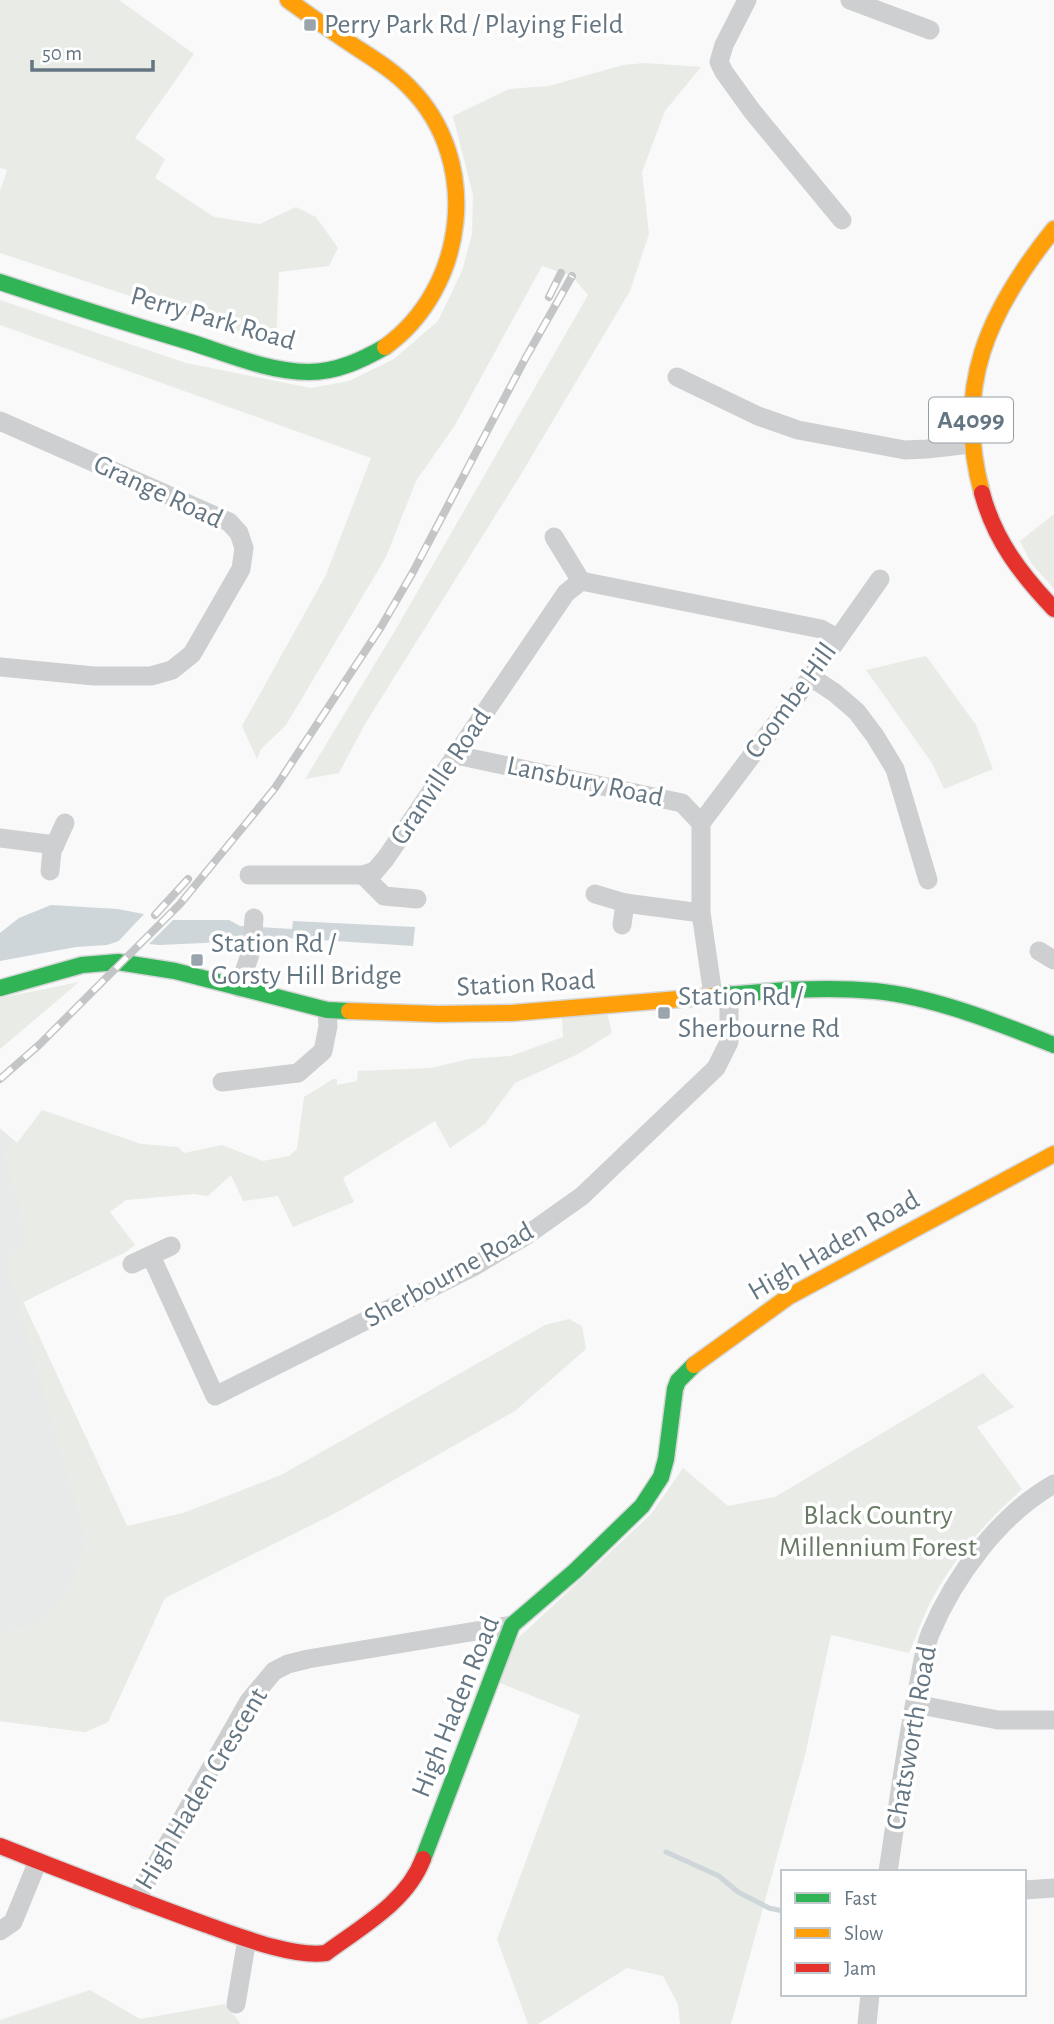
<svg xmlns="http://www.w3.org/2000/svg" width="1054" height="2024" font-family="'Alegreya Sans',sans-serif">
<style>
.built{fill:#e8e9e9}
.green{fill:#e8ebe6}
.water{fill:#ced6d9}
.pier{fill:#f9f9f9}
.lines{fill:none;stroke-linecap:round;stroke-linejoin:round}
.stream{stroke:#ced6d9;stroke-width:5}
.fast-casing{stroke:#d5d6d7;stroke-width:19}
.slow-casing{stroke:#d5d6d7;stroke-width:19}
.jam-casing{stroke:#d5d6d7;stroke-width:19}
.street{stroke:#cecfd0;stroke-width:19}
.fast{stroke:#30b455;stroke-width:16}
.slow{stroke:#ff9f0a;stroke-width:16}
.jam{stroke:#e5322d;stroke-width:16}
.rail-casing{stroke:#c3c5c6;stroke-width:8}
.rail{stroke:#fff;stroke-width:5;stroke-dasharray:16;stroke-linecap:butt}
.poi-dot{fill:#99a4ac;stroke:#fff;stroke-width:2.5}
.labels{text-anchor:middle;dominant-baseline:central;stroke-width:7;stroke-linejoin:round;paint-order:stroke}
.shield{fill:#fff;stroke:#939fa8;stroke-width:2}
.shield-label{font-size:26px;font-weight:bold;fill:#657683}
.poi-label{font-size:28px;fill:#657683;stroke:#fff;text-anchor:start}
.street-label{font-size:28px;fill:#657683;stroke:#fff}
.park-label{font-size:28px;fill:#687a64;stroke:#fff}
</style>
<rect width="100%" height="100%" fill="#f9f9f9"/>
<path class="built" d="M0 1128 17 1143 57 1285 23 1302 127 1526 154 1622 108 1722 85 1732 0 1721Z"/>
<g class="green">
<path d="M0 0H119L194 54 135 138 165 159 155 178 214 217 260 224 296 207 316 217 338 248 329 266 279 272 276 344 0 253V191L7 170 0 168Z"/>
<path d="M645 63 701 67 665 111 642 172 649 234 630 291 520 476 365 724 339 773 305 779 396 629 588 295 572 276 542 266 455 425 416 481 386 557 286 725 261 749 257 759 242 726 326 575 371 458 0 325V300L186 363 311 388 349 381 394 359 438 321 462 271 472 234 473 195 453 116 509 89 549 86 623 65Z"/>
<path d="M1054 514V589L1031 563 1020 541Z"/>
<path d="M926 656 976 725 993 769 944 789 932 763 866 670Z"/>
<path d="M79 982 0 1049V998Z"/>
<path d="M607 1013 612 1033 578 1054 515 1083 485 1124 450 1148 435 1121 343 1178 354 1202 293 1227 278 1196 243 1201 231 1175 208 1196 194 1194 126 1200 110 1212 135 1245 126 1252 23 1302 127 1526 183 1513 281 1475 545 1325 569 1319 582 1326 586 1349 515 1411 334 1514 165 1598 108 1722 85 1732 0 1721V1633L43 1620 70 1588 86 1541 5 1260 25 1243 20 1209 3 1154 17 1143 42 1110 141 1144 178 1147 184 1153 222 1145 263 1161 289 1156 297 1149 304 1097 333 1079H337V1085L357 1081 358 1071 431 1068 469 1059 511 1056 563 1037 562 1018Z"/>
<path d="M983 1373 1014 1407 977 1427 1022 1489C985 1523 954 1557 930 1603 922 1619 916 1637 909 1653L831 1635 805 1755 731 2024H680L678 2004 663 1976 627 1968 538 2024H528L497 1939 580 1715 500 1683 514 1642 651 1514 683 1468 728 1506 775 1497Z"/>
<path d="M90 1990 140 2019 225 2004 241 2024H0V2020Z"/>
</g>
<path class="water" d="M51 905 118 909 174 920H229L240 926 292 929 293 921 415 927 413 946 243 935 225 941 204 943 159 945 119 941 107 945 76 947 0 961V933L19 918Z"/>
<path class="pier" d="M146 912 176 917 146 947 120 945 113 947Z"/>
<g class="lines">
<path class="stream" d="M666 1852 719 1876 738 1892 769 1908 783 1911"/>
<defs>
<g id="fast">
<path d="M0 282C63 303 126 323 190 342 228 354 269 372 309 372 337 372 362 360 385 347"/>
<path d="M0 988 82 965 118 962 175 971 327 1010 349 1011"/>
<path d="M715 996C768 991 821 986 875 991 935 997 998 1023 1054 1045"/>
<path d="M423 1859 512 1625 575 1571 642 1506 661 1477 666 1459 675 1389 678 1381 694 1365"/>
</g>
<g id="slow">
<path d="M288 0C310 16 332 31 354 46 374 59 394 71 410 88 482 161 467 288 385 347"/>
<path d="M982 493C953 387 988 311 1054 229"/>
<path d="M349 1011 438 1014 512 1013 715 996"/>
<path d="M694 1365 788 1297 1054 1154"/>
</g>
<g id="jam">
<path d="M982 493C995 541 1021 574 1054 609"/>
<path d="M0 1846C69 1873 137 1900 207 1925 238 1936 294 1958 326 1953 361 1927 407 1902 423 1859"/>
</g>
</defs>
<use href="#fast" class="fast-casing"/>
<use href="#slow" class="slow-casing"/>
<use href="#jam" class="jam-casing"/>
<g class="street">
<path d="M747 0 724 45 719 62 724 72 752 111 842 220"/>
<path d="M850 0 930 30"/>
<path d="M677 377 758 416 798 430 905 450 927 449 971 444"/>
<path d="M0 421 229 522 239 533 244 548 241 569 192 654 172 670 151 676H94L0 667"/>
<path d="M554 537 581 581"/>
<path d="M811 677 835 693 857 712 875 736 895 769 928 880"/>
<path d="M456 755 682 803 701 823V913L713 995"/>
<path d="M701 823 811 677 880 579"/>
<path d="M0 838 55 845"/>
<path d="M50 871 52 851 65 823"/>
<path d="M249 875H363L375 871 386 858 566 593 581 581 821 629 837 638"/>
<path d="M363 875 384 896 417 899"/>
<path d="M595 894 625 903 701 913"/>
<path d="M622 925 625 903"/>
<path d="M1039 951 1054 960"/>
<path d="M239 988 252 948 254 918"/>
<path d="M222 1082 298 1073 323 1051 328 1026 327 1010"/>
<path d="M151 1256 215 1396 473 1267 527 1235 582 1196 716 1068 729 1042V994"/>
<path d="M132 1264 171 1246"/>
<path d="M915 1704 998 1720H1054"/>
<path d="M888 1872C897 1812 905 1751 917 1692 921 1674 923 1652 930 1634 954 1577 999 1515 1054 1484"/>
<path d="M1024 1890 1054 1888"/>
<path d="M136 1900 249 1701 274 1671 288 1664 308 1659 512 1625"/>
<path d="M0 1931 13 1922 38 1861"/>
<path d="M236 2004 247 1939"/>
<path d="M867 2024 870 1994"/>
</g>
<use href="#fast" class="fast"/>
<use href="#slow" class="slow"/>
<use href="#jam" class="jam"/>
<defs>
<g id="rail">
<path d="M549 297 561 273"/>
<path d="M155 915 188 879"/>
<path d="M0 1079 39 1045 180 904 275 788 381 627 413 572 525 359 572 276"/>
</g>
</defs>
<use href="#rail" class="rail-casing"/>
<use href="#rail" class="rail"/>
</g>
<g class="poi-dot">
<rect x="303" y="18" width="14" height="14" rx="3.5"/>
<rect x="190" y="953" width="14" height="14" rx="3.5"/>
<rect x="657" y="1006" width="14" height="14" rx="3.5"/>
</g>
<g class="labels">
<rect class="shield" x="929" y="397.5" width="84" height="45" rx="5"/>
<g class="shield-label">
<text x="971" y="420">A4099</text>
</g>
<g class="poi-label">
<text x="324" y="25">Perry Park Rd / Playing Field</text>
<text x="211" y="944">Station Rd /<tspan x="211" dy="32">Gorsty Hill Bridge</tspan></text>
<text x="678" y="997">Station Rd /<tspan x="678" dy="32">Sherbourne Rd</tspan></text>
</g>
<g class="street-label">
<text transform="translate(213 319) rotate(16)">Perry Park Road</text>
<text transform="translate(158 492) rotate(25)">Grange Road</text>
<text transform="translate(791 701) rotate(-54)">Coombe Hill</text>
<text transform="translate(441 777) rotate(-56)">Granville Road</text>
<text transform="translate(585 782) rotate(12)">Lansbury Road</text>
<text transform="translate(526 984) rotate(-3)">Station Road</text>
<text transform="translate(834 1246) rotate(-30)">High Haden Road</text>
<text transform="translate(449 1275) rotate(-29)">Sherbourne Road</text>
<text transform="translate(456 1707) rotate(-68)">High Haden Road</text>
<text transform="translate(912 1738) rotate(-80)">Chatsworth Road</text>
<text transform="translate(202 1789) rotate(-59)">High Haden Crescent</text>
</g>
<g class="park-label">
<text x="878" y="1516">Black Country<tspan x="878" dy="32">Millennium Forest</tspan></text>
</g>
</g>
<rect x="781" y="1870" width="245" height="126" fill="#ffffff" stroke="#c1c8cd" stroke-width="2"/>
<rect x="795" y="1893" width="35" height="10" fill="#30b455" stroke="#c1c8cd" stroke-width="2"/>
<text x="844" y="1905" font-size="21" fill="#657683">Fast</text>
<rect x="795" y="1928" width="35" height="10" fill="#ff9f0a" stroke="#c1c8cd" stroke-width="2"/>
<text x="844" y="1940" font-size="21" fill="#657683">Slow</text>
<rect x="795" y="1963" width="35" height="10" fill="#e5322d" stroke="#c1c8cd" stroke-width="2"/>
<text x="844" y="1975" font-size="21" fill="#657683">Jam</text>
<path d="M32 60v10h121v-10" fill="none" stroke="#657683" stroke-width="3.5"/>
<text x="42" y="60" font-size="21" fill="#657683" stroke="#ffffff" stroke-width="5" paint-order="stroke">50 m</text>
</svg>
